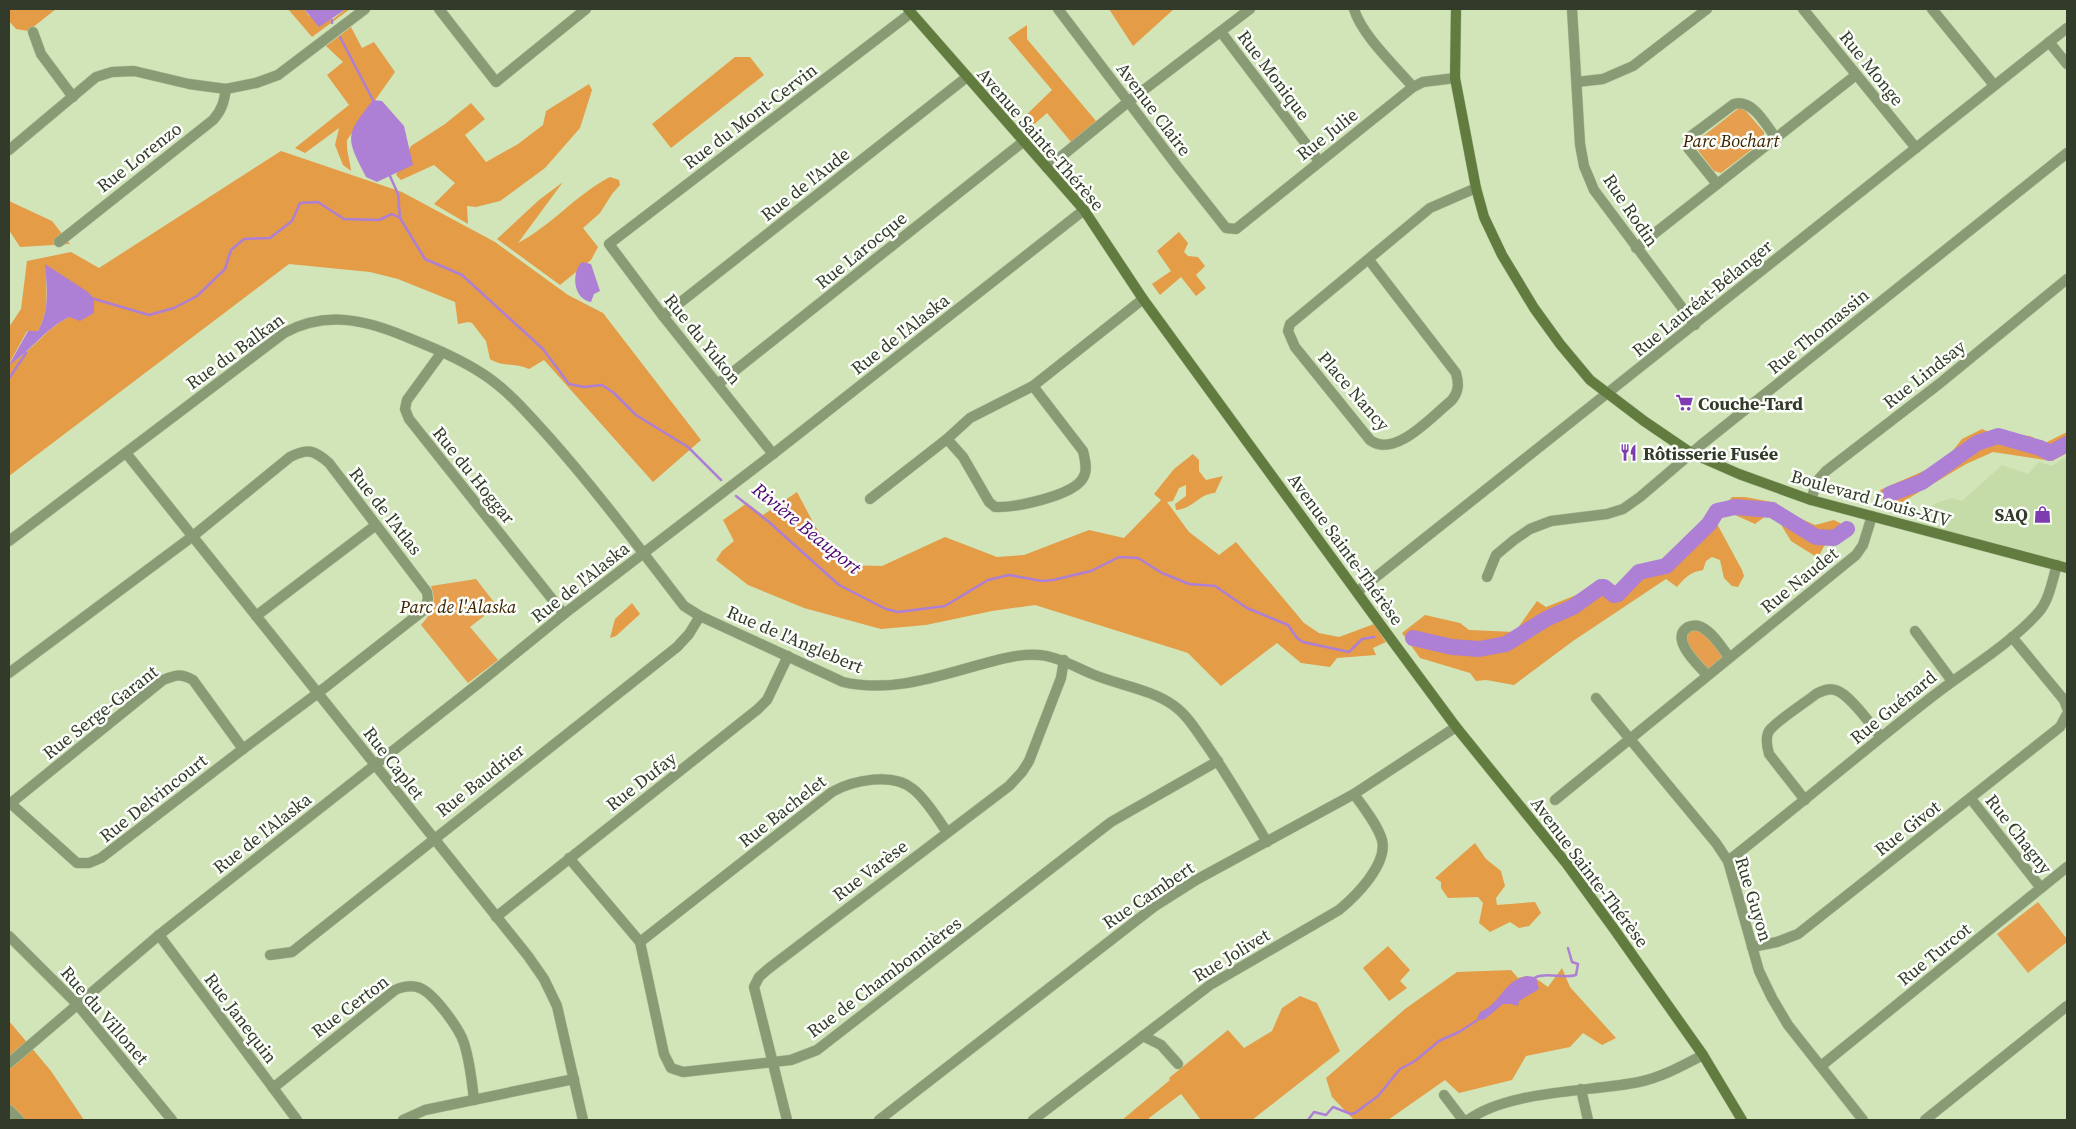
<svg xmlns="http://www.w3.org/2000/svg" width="2076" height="1129" font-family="'Source Serif 4',serif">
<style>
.built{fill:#c5dca9}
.green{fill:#e59f4e}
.forest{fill:#e49c46;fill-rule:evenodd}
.water{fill:#ad7fd5}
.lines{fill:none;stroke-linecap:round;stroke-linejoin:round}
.stream{stroke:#ad7fd5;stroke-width:2.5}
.river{stroke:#ad7fd5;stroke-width:16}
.street-casing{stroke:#b1c39c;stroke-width:11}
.secondary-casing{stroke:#b1c39c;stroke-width:11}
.street{stroke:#899b74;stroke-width:10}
.secondary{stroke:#627b3f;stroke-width:10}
.labels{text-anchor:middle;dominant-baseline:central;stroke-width:5;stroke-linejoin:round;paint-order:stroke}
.street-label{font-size:18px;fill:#323a29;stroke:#fcfefa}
.park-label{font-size:18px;font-style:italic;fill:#3e2200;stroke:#fcfefa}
.poi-label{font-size:18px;font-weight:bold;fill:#323a29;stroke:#fcfefa;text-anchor:start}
.water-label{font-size:19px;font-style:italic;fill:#4b0372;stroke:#fcfefa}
</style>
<rect width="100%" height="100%" fill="#d1e5b9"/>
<path class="built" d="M2067 456V568L1912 527 1936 503 1952 498 1962 501 2002 465 2028 474 2039 462 2052 466Z"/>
<g class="green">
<path d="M1739 108 1745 110 1764 132V140L1721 173 1714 171 1696 148 1697 141Z"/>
<path d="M476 579 497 606 470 627 498 660 468 683 421 625C433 612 437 603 431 586Z"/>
<path d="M1695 625 1729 657 1707 675 1682 635Z"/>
<path d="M2038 902 2067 939V942L2028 973 1997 934Z"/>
</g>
<g class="forest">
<path d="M9 9H56L28 31 16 29 9 21Z"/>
<path d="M288 9H304L309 16 332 20 346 9H350L312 37Z"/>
<path d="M1109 9H1174L1133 46Z"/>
<path d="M1027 25V39L1096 121 1071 142 1047 113 1032 126 1023 118 1052 90 1008 38Z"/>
<path d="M351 27 362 48 374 42 395 72 347 140C346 151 350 160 351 171L343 165 335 145 339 128 305 153 295 148 349 105 327 75 343 62 326 46Z"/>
<path d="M735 57H750L764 75 671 148 652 124Z"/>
<path d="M589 84 592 90 580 128 545 168 500 201 476 207 467 206 468 224 434 204 455 183 434 165 401 180 396 175 411 146 445 124 471 103 485 119 465 135 486 162 518 144 543 125 546 111Z"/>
<path d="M281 151 402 192 495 242 568 295 603 313 701 440 653 482 544 360 529 369C516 363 502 367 490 359L486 341 472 323 468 322 458 324 455 302 398 279 370 272 289 264 9 476V327L21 309 27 261 71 252 99 268ZM46 265 69 317C46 328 32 352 9 364L27 331H38C51 307 45 290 46 265Z"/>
<path d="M610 177 619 180 620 185 612 194 600 213 583 228 598 247 591 260 560 285 497 239 539 200 563 182 518 243C552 225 577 194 610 177Z"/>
<path d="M9 201 52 221 70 244 20 247 9 230Z"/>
<path d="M1179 232 1188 243 1184 252 1188 256 1198 257 1205 266 1196 275 1206 288 1196 296 1181 277 1160 295 1152 284 1171 271 1157 251Z"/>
<path d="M1982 429 1989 432 2030 436 2045 443 2067 432V453L2052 461 1993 452 1966 464 1894 507 1885 506 1880 490 1944 462 1962 439Z"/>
<path d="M1193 454 1199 460V471L1206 480 1223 476 1215 493C1198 494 1195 508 1176 510L1175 504 1186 496V485L1179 488 1173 501 1167 502 1189 532 1219 555 1236 542 1304 623 1319 633 1339 637 1374 624 1386 642 1373 648 1376 655 1337 658 1330 667 1301 663 1277 643 1221 686 1188 653 1035 605 992 611 926 625 881 629 804 608 748 585 716 560 722 551 734 541 723 520 747 503 763 515 797 492 815 526 843 565 882 566 945 537 997 557 1024 555 1089 530 1124 538 1161 500 1154 494 1174 469Z"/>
<path d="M1732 497H1745L1777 503 1767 515 1755 524 1722 509Z"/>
<path d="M1786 512 1815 525 1834 520 1852 529 1845 538 1824 546 1818 558 1791 541 1780 523Z"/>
<path d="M1716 522 1742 570 1744 576 1738 587 1732 586 1724 578 1720 560 1712 557 1706 561 1703 570C1691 572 1685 577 1677 587L1666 579 1573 641 1514 685 1486 680 1476 681 1470 673 1420 658 1402 633 1425 615 1460 623 1469 630 1515 632 1537 601 1546 607 1599 586 1621 587 1637 568 1667 557 1709 524Z"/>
<path d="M632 603 640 614 616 636 610 638 615 619Z"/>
<path d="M1475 843 1486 859 1501 871 1505 886 1496 898 1497 905 1535 902 1541 913 1529 926 1519 928 1510 922 1490 932 1479 923 1483 903 1478 897 1448 898 1441 888V882L1435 878Z"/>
<path d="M1388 946 1410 970 1400 981 1407 988 1389 1001 1363 968Z"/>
<path d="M1562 968 1570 987 1616 1038 1602 1045 1583 1033 1570 1047 1526 1056 1512 1080 1459 1093 1445 1080 1388 1120H1354L1332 1097 1326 1078 1405 1009 1457 972 1511 970 1518 978C1534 974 1536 979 1548 987Z"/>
<path d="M1300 996 1317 1003 1340 1051 1252 1120H1201L1181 1094 1149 1118V1120H1122L1170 1080 1169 1078 1228 1030 1244 1048 1272 1031 1282 1008Z"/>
<path d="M9 1021 51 1071 84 1120H9Z"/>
</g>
<g class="water">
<path d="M304 9H346L319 27Z"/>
<path d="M373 100 382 101 404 126 413 165 377 182 366 177C345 136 345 136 373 100Z"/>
<path d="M582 262 591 264 600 291 594 294 591 302C573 299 571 272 582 262Z"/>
<path d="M45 264 88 292 94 299V313L80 321 69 317C46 328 31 351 9 365L28 331H38C50 310 47 288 45 264Z"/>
<path d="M1526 976 1536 977 1539 989 1519 1001 1518 1006 1511 1004H1503L1485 1019 1476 1021 1480 1012C1501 1004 1502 982 1526 976Z"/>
</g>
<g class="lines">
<g class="stream">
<path d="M332 20V23"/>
<path d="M340 37 373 100"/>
<path d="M390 176 398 194 400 218"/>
<path d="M91 298 149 315 174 308 197 296 225 269 231 250 244 239 270 238 292 221 300 203 318 202 344 219 379 220 392 214 400 218 425 259 462 275 543 349 569 384 584 387 602 385 614 393 636 415 688 447 721 480"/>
<path d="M10 377 26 353"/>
<path d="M736 496 769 522 839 585 886 609 898 612 945 606 988 580 1009 575 1042 581 1053 580 1091 571 1119 557 1138 558 1162 573 1189 584 1215 586 1247 608 1288 625 1297 638 1303 642 1349 652 1362 639 1374 637"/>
<path d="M1536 977C1548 972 1563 979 1576 975L1578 964 1572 962 1568 948"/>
<path d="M1308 1120 1314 1112 1326 1115 1333 1107 1351 1114 1355 1113 1378 1096 1400 1069 1415 1061 1439 1041 1459 1032 1476 1021"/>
</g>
<g class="river">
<path d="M1890 494 1922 482 1977 443 1998 436 2040 448 2050 453 2067 444"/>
<path d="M1413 638 1452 647 1479 649 1506 644 1546 619 1573 607 1601 587H1604L1614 595 1618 594 1639 572 1666 566 1709 524 1717 511 1735 507 1772 510 1816 537 1834 538 1847 529"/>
</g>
<defs>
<g id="street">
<path d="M439 9 496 82 586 9"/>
<path d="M1058 9 1177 166 1226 228 1236 229 1413 87 1423 82 1455 78"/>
<path d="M1354 9C1361 34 1395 66 1413 87"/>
<path d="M1572 9 1580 144 1584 166 1594 190 1695 325"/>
<path d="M1803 9 1916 148"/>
<path d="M1932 9 1994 85"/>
<path d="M33 32 41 54 73 97"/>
<path d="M1221 32 1319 161"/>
<path d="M2049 42 2067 64"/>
<path d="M1577 82 1603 79 1633 66 1707 9"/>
<path d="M9 150 96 77 112 72 134 71 189 84 226 89 256 83 278 75 365 9"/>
<path d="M1047 168 1128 102 1250 9"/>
<path d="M1717 184 1688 148V140L1691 136 1734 104C1753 99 1765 124 1776 138"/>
<path d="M59 242 213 120C222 110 224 102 226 89"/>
<path d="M1636 248 1856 75"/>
<path d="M1369 260 1456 373C1459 384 1459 392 1451 401 1432 416 1395 459 1370 440L1295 347 1288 331 1290 324 1430 208 1476 188"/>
<path d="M663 316 967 77"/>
<path d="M442 352 407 400 405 409 409 419 564 614"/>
<path d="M718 384 1024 141"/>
<path d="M947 439 963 457 989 502 995 507C1014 508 1073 496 1083 478 1088 471 1085 459 1083 451L1033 386"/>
<path d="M126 453 528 956 544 979 557 1006 583 1120"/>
<path d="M773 454 663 316 609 244 911 13"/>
<path d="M870 499 947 439 970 418 1033 386 1143 299"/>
<path d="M1811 500 1817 481 1826 471 1939 384 2067 279"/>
<path d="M9 541 284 333C325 311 363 319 404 336 431 347 459 358 483 374 508 390 529 415 549 437 597 491 640 549 684 606L700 616 843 682C899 695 952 670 1006 658 1045 649 1058 659 1092 674 1118 685 1150 689 1173 705 1186 714 1194 727 1203 740 1226 772 1246 807 1267 842"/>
<path d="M1487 577 1496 555 1514 540 1530 529 1551 521 1607 514 1623 509 1640 497 1701 445 2067 153"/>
<path d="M1357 592 2067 28"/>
<path d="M256 616 376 525"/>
<path d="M1915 631 1952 681"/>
<path d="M2012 637 2064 700 2067 708"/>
<path d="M9 673 193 536 290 457C308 448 314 450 329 463L427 592 428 599 424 610 318 693 243 749 101 858 89 863H77L9 802"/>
<path d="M1707 675C1698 665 1669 639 1688 627 1693 625 1699 625 1703 628 1714 634 1722 648 1729 657"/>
<path d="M1596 698 1716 843 1728 861 1759 971 1772 998 1788 1025 1863 1120"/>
<path d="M1971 799 2041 888"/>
<path d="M1555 800 1856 555 1863 545 1872 516"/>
<path d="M1805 800 1769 754C1767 747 1765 738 1769 731 1776 721 1805 703 1816 694 1822 691 1828 688 1835 690 1849 693 1871 725 1881 737"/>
<path d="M11 803 163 680C175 675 181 673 193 680L243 749"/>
<path d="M569 858 640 942 664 1054 671 1068 683 1072 791 1060 817 1050 1111 822 1218 761"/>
<path d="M1728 861C1797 807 1864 750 1933 696 1965 671 2010 644 2037 614 2049 602 2052 581 2057 565"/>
<path d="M496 917 758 709 767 700 788 656"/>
<path d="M159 935 297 1120"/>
<path d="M9 936 77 1004 172 1120"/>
<path d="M640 942 832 792C853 780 893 772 913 789 926 799 937 818 947 832"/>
<path d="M1752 947 1777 942 1798 934 2060 727 2067 714"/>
<path d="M270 955 292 952 677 647 689 634 700 616"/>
<path d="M1143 1036 1161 1045 1178 1064"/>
<path d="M9 1063 159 935 479 683 564 614 773 454 1084 210"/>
<path d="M1821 1066 2067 867"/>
<path d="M273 1088 395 990C402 987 409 985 417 987 432 990 459 1028 464 1043 470 1062 472 1081 474 1100"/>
<path d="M1581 1089 1588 1120"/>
<path d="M1444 1095 1463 1120"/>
<path d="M9 1110 19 1120"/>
<path d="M403 1120 425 1110 574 1079"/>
<path d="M787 1120 754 987 759 977 768 969 1009 786 1022 772 1029 761 1061 678 1064 660"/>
<path d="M879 1120 1155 906 1196 880 1354 794 1456 727"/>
<path d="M1033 1120 1210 985 1339 910C1356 896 1388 864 1382 840 1377 824 1364 808 1354 794"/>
<path d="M1468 1120C1509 1090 1589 1092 1639 1082 1662 1077 1682 1066 1703 1055"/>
<path d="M1925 1120 2067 1006"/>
</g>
<g id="secondary">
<path d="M908 9 1084 210 1143 299 1388 635 1456 727 1566 863 1614 929 1703 1055 1742 1120"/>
<path d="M1456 9 1455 78 1476 188 1484 217 1502 255 1534 308 1560 344 1590 380 1644 421 1691 453 1739 474 1811 500 2067 568"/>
</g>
</defs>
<use href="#street" class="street-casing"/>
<use href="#secondary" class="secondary-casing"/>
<use href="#street" class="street"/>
<use href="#secondary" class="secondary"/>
</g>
<defs>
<symbol id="supermarket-bare" viewBox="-9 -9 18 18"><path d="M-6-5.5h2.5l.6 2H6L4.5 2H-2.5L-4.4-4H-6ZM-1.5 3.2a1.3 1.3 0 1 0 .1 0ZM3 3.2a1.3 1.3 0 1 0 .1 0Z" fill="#7f3cb0" stroke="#fcfefa" stroke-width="2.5" paint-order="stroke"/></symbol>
<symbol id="restaurant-bare" viewBox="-9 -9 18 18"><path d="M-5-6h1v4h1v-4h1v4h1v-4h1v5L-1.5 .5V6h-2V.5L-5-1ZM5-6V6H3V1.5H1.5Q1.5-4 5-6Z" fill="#7f3cb0" stroke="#fcfefa" stroke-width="2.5" paint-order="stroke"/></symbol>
<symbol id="shop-bare" viewBox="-9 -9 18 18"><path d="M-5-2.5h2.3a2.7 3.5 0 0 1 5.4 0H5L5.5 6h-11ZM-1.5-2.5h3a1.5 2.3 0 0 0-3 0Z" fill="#7f3cb0" stroke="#fcfefa" stroke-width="2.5" paint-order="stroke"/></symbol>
</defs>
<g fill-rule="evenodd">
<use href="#supermarket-bare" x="1672" y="390" width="25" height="25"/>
<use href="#restaurant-bare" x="1616" y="440" width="25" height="25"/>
<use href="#shop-bare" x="2030" y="502" width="25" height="25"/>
</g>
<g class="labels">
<g class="street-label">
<text transform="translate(1872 68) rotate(51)">Rue Monge</text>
<text transform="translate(1274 75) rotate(53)">Rue Monique</text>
<text transform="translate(1154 109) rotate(53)">Avenue Claire</text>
<text transform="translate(750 116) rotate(-37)">Rue du Mont-Cervin</text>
<text transform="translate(1327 134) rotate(-38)">Rue Julie</text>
<text transform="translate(1041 139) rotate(49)">Avenue Sainte-Thérèse</text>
<text transform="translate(139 157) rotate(-38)">Rue Lorenzo</text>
<text transform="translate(805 184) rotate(-38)">Rue de l'Aude</text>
<text transform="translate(1631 210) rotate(56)">Rue Rodin</text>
<text transform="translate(861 250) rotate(-39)">Rue Larocque</text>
<text transform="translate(1702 298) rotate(-39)">Rue Lauréat-Bélanger</text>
<text transform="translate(1818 331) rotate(-39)">Rue Thomassin</text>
<text transform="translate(900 334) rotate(-38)">Rue de l'Alaska</text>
<text transform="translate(703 339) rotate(51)">Rue du Yukon</text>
<text transform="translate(235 351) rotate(-36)">Rue du Balkan</text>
<text transform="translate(1924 374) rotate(-38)">Rue Lindsay</text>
<text transform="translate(1354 391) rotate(49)">Place Nancy</text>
<text transform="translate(474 475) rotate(51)">Rue du Hoggar</text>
<text transform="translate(1871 498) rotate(16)">Boulevard Louis-XIV</text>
<text transform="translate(386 511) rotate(52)">Rue de l'Atlas</text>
<text transform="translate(1346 549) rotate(54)">Avenue Sainte-Thérèse</text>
<text transform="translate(1799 580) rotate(-39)">Rue Naudet</text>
<text transform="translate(580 582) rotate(-38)">Rue de l'Alaska</text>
<text transform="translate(795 639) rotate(23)">Rue de l'Anglebert</text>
<text transform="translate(1893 707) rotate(-39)">Rue Guénard</text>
<text transform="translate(100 712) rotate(-38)">Rue Serge-Garant</text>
<text transform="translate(394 763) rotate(52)">Rue Caplet</text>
<text transform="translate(480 780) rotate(-38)">Rue Baudrier</text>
<text transform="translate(641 781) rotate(-38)">Rue Dufay</text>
<text transform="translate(153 798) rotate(-38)">Rue Delvincourt</text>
<text transform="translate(782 811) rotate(-38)">Rue Bachelet</text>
<text transform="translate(1907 828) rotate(-38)">Rue Givot</text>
<text transform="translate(262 833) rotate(-38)">Rue de l'Alaska</text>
<text transform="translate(2019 834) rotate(52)">Rue Chagny</text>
<text transform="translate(870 870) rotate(-37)">Rue Varèse</text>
<text transform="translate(1590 872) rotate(53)">Avenue Sainte-Thérèse</text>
<text transform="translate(1148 895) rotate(-34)">Rue Cambert</text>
<text transform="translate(1754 899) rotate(73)">Rue Guyon</text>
<text transform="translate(1934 954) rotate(-39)">Rue Turcot</text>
<text transform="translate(1231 955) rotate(-31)">Rue Jolivet</text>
<text transform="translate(884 977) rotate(-37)">Rue de Chambonnières</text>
<text transform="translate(350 1006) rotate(-37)">Rue Certon</text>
<text transform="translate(105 1015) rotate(49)">Rue du Villonet</text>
<text transform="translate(241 1018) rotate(53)">Rue Janequin</text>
</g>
<g class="park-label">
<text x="1731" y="140">Parc Bochart</text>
<text x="458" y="606">Parc de l'Alaska</text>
</g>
<g class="poi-label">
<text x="1698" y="403">Couche-Tard</text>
<text x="1643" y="453">Rôtisserie Fusée</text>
<text x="2028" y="514" text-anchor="end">SAQ</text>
</g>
<g class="water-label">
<text transform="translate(807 528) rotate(39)">Rivière Beauport</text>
</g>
</g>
<rect width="2076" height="1129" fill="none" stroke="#323a29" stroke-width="20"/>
</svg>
